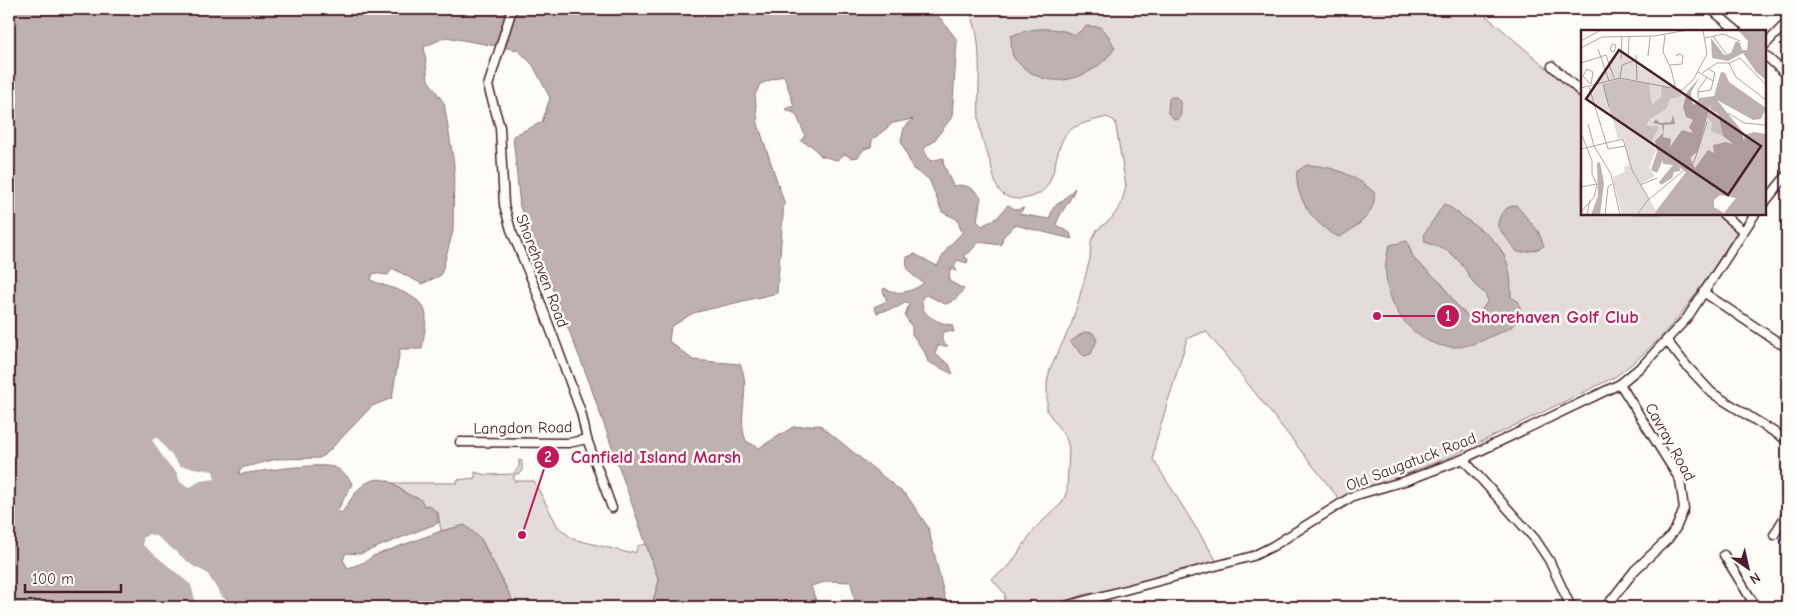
<svg xmlns="http://www.w3.org/2000/svg" width="1796" height="616" font-family="'Comic Neue',sans-serif">
<style>
.green{fill:#e3dcda;stroke:#967e82}
.water{fill:#c0b1b1;stroke:#91777b}
.pier{fill:#fdfcf7}
.lines{fill:none;stroke-linecap:round;stroke-linejoin:round}
.minor-casing{stroke:#4a1f2b;stroke-width:11}
.minor{stroke:#fdfcf7;stroke-width:8}
.labels{text-anchor:middle;dominant-baseline:central;stroke-width:5;stroke-linejoin:round;paint-order:stroke}
.street-label{font-size:16px;fill:#4a1f2b;stroke:#fdfcf7}
.inset-road{fill:none;stroke:#b5a4a5;stroke-width:1}
.view{fill:#4a1f2b;fill-opacity:0.15;stroke:#4a1f2b;stroke-width:2.5}
.inset-edge{fill:none;stroke:#4a1f2b;stroke-width:2.5}
.leader{fill:none;stroke:#c2185b;stroke-width:2}
.callout-dot{fill:#c2185b;stroke:#fdfcf7;stroke-width:2}
.mark-label{font-size:15px;text-anchor:middle;font-weight:bold;fill:#fff}
.callout-label{font-size:18px;text-anchor:middle;font-weight:bold;fill:#c2185b;stroke:#fdfcf7;stroke-width:5;stroke-linejoin:round;paint-order:stroke}
</style>
<rect width="100%" height="100%" fill="#fdfcf7"/>
<filter id="ink" filterUnits="userSpaceOnUse"><feTurbulence type="fractalNoise" baseFrequency=".02" numOctaves="2"/><feDisplacementMap in="SourceGraphic" scale="10" xChannelSelector="R" yChannelSelector="G"/><feConvolveMatrix kernelMatrix="1 2 1 2 8 2 1 2 1" color-interpolation-filters="sRGB"/></filter>
<g filter="url(#ink)">
<g class="green">
<path d="M968 9H1478L1582 98V214H1717L1737 231C1700 290 1673 334 1615 377L1450 457 1391 480 1357 491 1340 500 1206 331 1187 339 1155 444 1153 459 1218 563 1115 589 1083 595 1051 607H1004L1005 594 992 579 1010 565 1035 528 1062 503 1067 491 1069 448 1066 438 1047 411V383L1050 369 1071 325 1077 306 1090 259 1091 241 1097 230 1111 219 1121 205 1126 186 1115 121 1107 117C1096 120 1073 124 1066 134 1049 158 1062 197 1019 199 994 199 995 178 990 161 985 148 980 134 979 121 977 87 985 37 968 9Z"/>
<path d="M519 460 522 461V472L514 475V481H534L558 527 573 539 629 553 631 551 635 553 638 546 646 544 659 581 651 607H516L481 539 465 526 441 531 438 513 424 506 392 483H457V480L475 478V472L485 475 513 474 519 467Z"/>
</g>
<g class="water">
<path d="M9 9H929L941 19 957 40 952 117 933 142 926 146 924 150 930 161 944 158 943 163 953 186C964 183 974 188 981 197L977 221 982 226 998 217 1008 205 1016 210 1024 208 1019 214 1049 219 1054 206 1061 202 1075 188C1071 202 1060 211 1056 225L1070 233 1072 239 1015 225 1003 237 1001 245 979 242 969 253 963 255 968 259 967 263 957 260 954 266 957 271 950 269 949 281 964 289C958 297 954 302 945 304L927 295 923 296C917 314 937 323 952 325L954 332 947 331 942 333V341L948 346H938L935 354 949 364 953 374 928 362 925 353 912 334V327L905 316 909 304 906 302 898 307 877 313 874 307 887 301 883 291 884 288C898 296 911 292 924 283 914 276 904 272 907 257L915 254 937 266 948 247 962 233 957 219 942 212 929 179 913 169 901 141 904 128 913 119 893 123 872 140 871 147 864 149 858 157 851 158 845 154 837 160 821 156 812 146 801 141 805 135 796 114 785 109 794 106 784 75 760 84 755 95 758 124 784 202 777 293 693 313 671 327 669 341 693 360 740 364C752 388 736 416 746 441L759 448 793 427 820 425 907 496 928 527 947 607H856L851 582 828 581 811 586 818 607H651L659 581 587 376 520 207 513 136 542 122 550 98 533 65 518 50 446 37 424 47 428 80 444 103 454 164 453 231 441 275 422 284 392 268 388 275 373 273 371 280C387 288 427 294 426 318 426 328 423 339 422 349H400L392 398 372 406 329 451 320 458 277 459 241 468 239 472 240 474C258 472 323 461 336 468 342 471 350 478 352 484L337 511 342 513C352 498 363 475 385 480 393 481 399 490 407 494 415 499 420 494 424 506L429 505 438 513V523L360 554 346 553 343 560 348 568 365 562 373 556 441 531 465 525 481 539 516 607H240L214 591 202 574 151 538 148 540 154 549 190 578 200 607H9Z"/>
<path d="M1087 26 1100 27 1108 35 1115 48C1097 75 1058 91 1030 72 1024 68 1016 62 1013 56 1011 50 1011 42 1011 36 1031 27 1055 26 1075 35Z"/>
<path d="M1172 97H1176C1183 102 1182 114 1178 120L1174 119 1168 113 1169 99Z"/>
<path d="M1307 165C1334 166 1354 175 1374 192 1378 212 1355 229 1339 237 1316 227 1294 198 1297 171Z"/>
<path d="M1444 204C1453 208 1459 214 1467 220 1500 241 1512 256 1511 297L1519 302 1521 314C1512 330 1509 328 1492 336 1480 342 1467 347 1452 347 1404 345 1374 286 1390 245L1407 241 1414 259 1442 284 1458 307 1468 316H1477L1488 301 1485 293C1471 285 1468 270 1457 259 1448 249 1437 247 1425 242L1424 234Z"/>
<path d="M1516 205 1538 231 1544 246C1538 250 1524 253 1517 252L1498 227C1498 215 1504 207 1516 205Z"/>
<path d="M1084 332 1093 333 1097 340 1091 354 1084 356 1070 342Z"/>
</g>
<g class="pier">
<path d="M157 437 180 466 213 471 215 479 200 481 189 488 180 482 177 473 166 462 152 440Z"/>
<path d="M149 534 158 537 193 566 207 573 220 594 226 597 213 593 200 576 152 542 192 577 203 607H197L191 585 143 545V538Z"/>
</g>
<g class="lines">
<defs>
<g id="minor">
<path d="M512 9 488 86 500 127 504 205 511 230 536 290 581 412 587 439 612 508"/>
<path d="M1711 9 1737 31"/>
<path d="M1765 45 1787 22"/>
<path d="M1765 55 1787 75"/>
<path d="M1552 66 1582 93"/>
<path d="M1765 202 1787 175"/>
<path d="M1723 214 1742 230"/>
<path d="M1703 292 1787 348"/>
<path d="M1667 341 1686 365 1712 393 1787 440"/>
<path d="M460 442 569 443 587 439"/>
<path d="M1463 459 1535 539 1549 560 1571 607"/>
<path d="M1774 535 1787 513"/>
<path d="M1724 555 1756 607"/>
<path d="M1061 607 1253 556 1273 546 1353 496 1408 480 1463 459 1620 384 1643 365 1687 318 1755 214"/>
<path d="M1606 607 1635 570 1668 539 1676 528 1684 509 1680 480 1620 384"/>
</g>
</defs>
<use href="#minor" class="minor-casing"/>
<use href="#minor" class="minor"/>
</g>
</g>
<g class="labels">
<g class="street-label">
<text transform="translate(542 271) rotate(69)">Shorehaven Road</text>
<text transform="translate(523 428) rotate(-1)">Langdon Road</text>
<text transform="translate(1670 442) rotate(61)">Cavray Road</text>
<text transform="translate(1411 462) rotate(-21)">Old Saugatuck Road</text>
</g>
</g>
<g transform="translate(1581 30)">
<rect width="185" height="185" fill="#fdfcf7"/>
<path d="M39 49 68 54 71 75 80 67 81 55 101 62 100 66 89 69 85 79 69 89 65 96H78L71 111 75 120 68 138 74 146 60 154 75 181 70 185H41L33 154 32 147 44 142 43 137 48 135 43 108 37 109 22 54ZM129 74 137 83 142 106 130 101 131 92 125 87Z" fill="#e3dcda"/>
<path d="M157 0H185V50L175 42 162 23 147 31 131 28 130 8 143 25 150 23 155 11 159 13 161 20H166L167 11ZM140 42 144 43 148 52 185 78 180 89 172 90 136 70 160 100 163 111 164 105 173 102 185 104V185H72L105 142 98 137 100 141 93 142 91 148 80 155 78 152 92 135 82 134V130L76 143 70 140 76 122 74 111 82 103 81 95 72 93 75 89 79 93 90 92 92 85 94 94 83 95 82 107 90 109 89 117 101 100 112 103 108 97 112 90 105 87 102 77 106 62 119 47 110 62 111 73 114 75 118 68 133 66ZM129 75 130 80 137 83 142 106 152 114 145 112 132 115 133 123 127 120 114 138 109 128 117 121ZM139 165 155 168 143 183 133 177V170ZM19 132 23 153 19 185H10L17 166 16 133Z" fill="#c0b1b1" fill-rule="evenodd"/>
<path class="inset-road" d="M84 5 82 22 90 39 95 60M132 6 145 24M124 8 142 4 159 11M0 11 20 0M31 14 35 15 33 22 29 20ZM0 18 21 7 73 6 107 0M17 19 28 51M55 25 56 50M47 26 48 7M67 26 69 7M40 29 41 7M0 33 25 25 33 48M148 33 155 47 185 70M89 35 101 34 102 26 99 24H98L96 25 95 26 98 24M117 42 132 51M121 43 136 33H149L159 28 185 55M39 48 41 35 55 30M9 54 2 46 6 39 12 42 10 54M22 54 28 77M8 57 27 119 44 116M0 58 39 48 101 60 112 50 126 24 122 0M117 62 130 60 134 43 128 39M117 68V60L126 47M147 83 163 93 184 95M7 94 13 116 30 144 39 185M0 103 11 131V144L16 155 13 167 0 182M0 119 42 109 51 140 68 169M59 155 76 148M0 157 16 154M6 185 9 170M24 185 27 157 31 154M56 185 66 171 113 132 126 92"/>
<path class="view" d="M38 20 180 116 147 165 5 69Z"/>
<rect width="185" height="185" class="inset-edge"/>
</g>
<path class="leader" d="M1377 316L1448 316M522 535L548 457"/>
<g class="callout-dot">
<circle cx="1377" cy="316" r="5"/>
<circle cx="522" cy="535" r="5"/>
<circle cx="1448" cy="316" r="12"/>
<circle cx="548" cy="457" r="12"/>
</g>
<g class="mark-label">
<text x="1448" y="321">1</text>
<text x="548" y="462">2</text>
</g>
<g class="callout-label">
<text x="1555" y="323">Shorehaven Golf Club</text>
<text x="656" y="463">Canfield Island Marsh</text>
</g>
<rect width="1796" height="616" fill="none" stroke="#fdfcf7" stroke-width="30"/>
<rect x="15" y="15" width="1766" height="586" fill="none" stroke="#4a1f2b" stroke-width="2" filter="url(#ink)"/>
<g transform="translate(1748 568) rotate(146)" stroke="#fdfcf7" stroke-width="4" paint-order="stroke">
<path d="M0-4L9 19L0 12L-9 19Z" fill="#4a1f2b"/>
<text y="-8" font-size="14" font-weight="bold" text-anchor="middle" fill="#4a1f2b">N</text>
</g>
<path d="M25 584v8h96v-8" fill="none" stroke="#4a1f2b" stroke-width="2.5"/>
<text x="32" y="584" font-size="15" fill="#4a1f2b" stroke="#fdfcf7" stroke-width="4" paint-order="stroke">100 m</text>
</svg>
